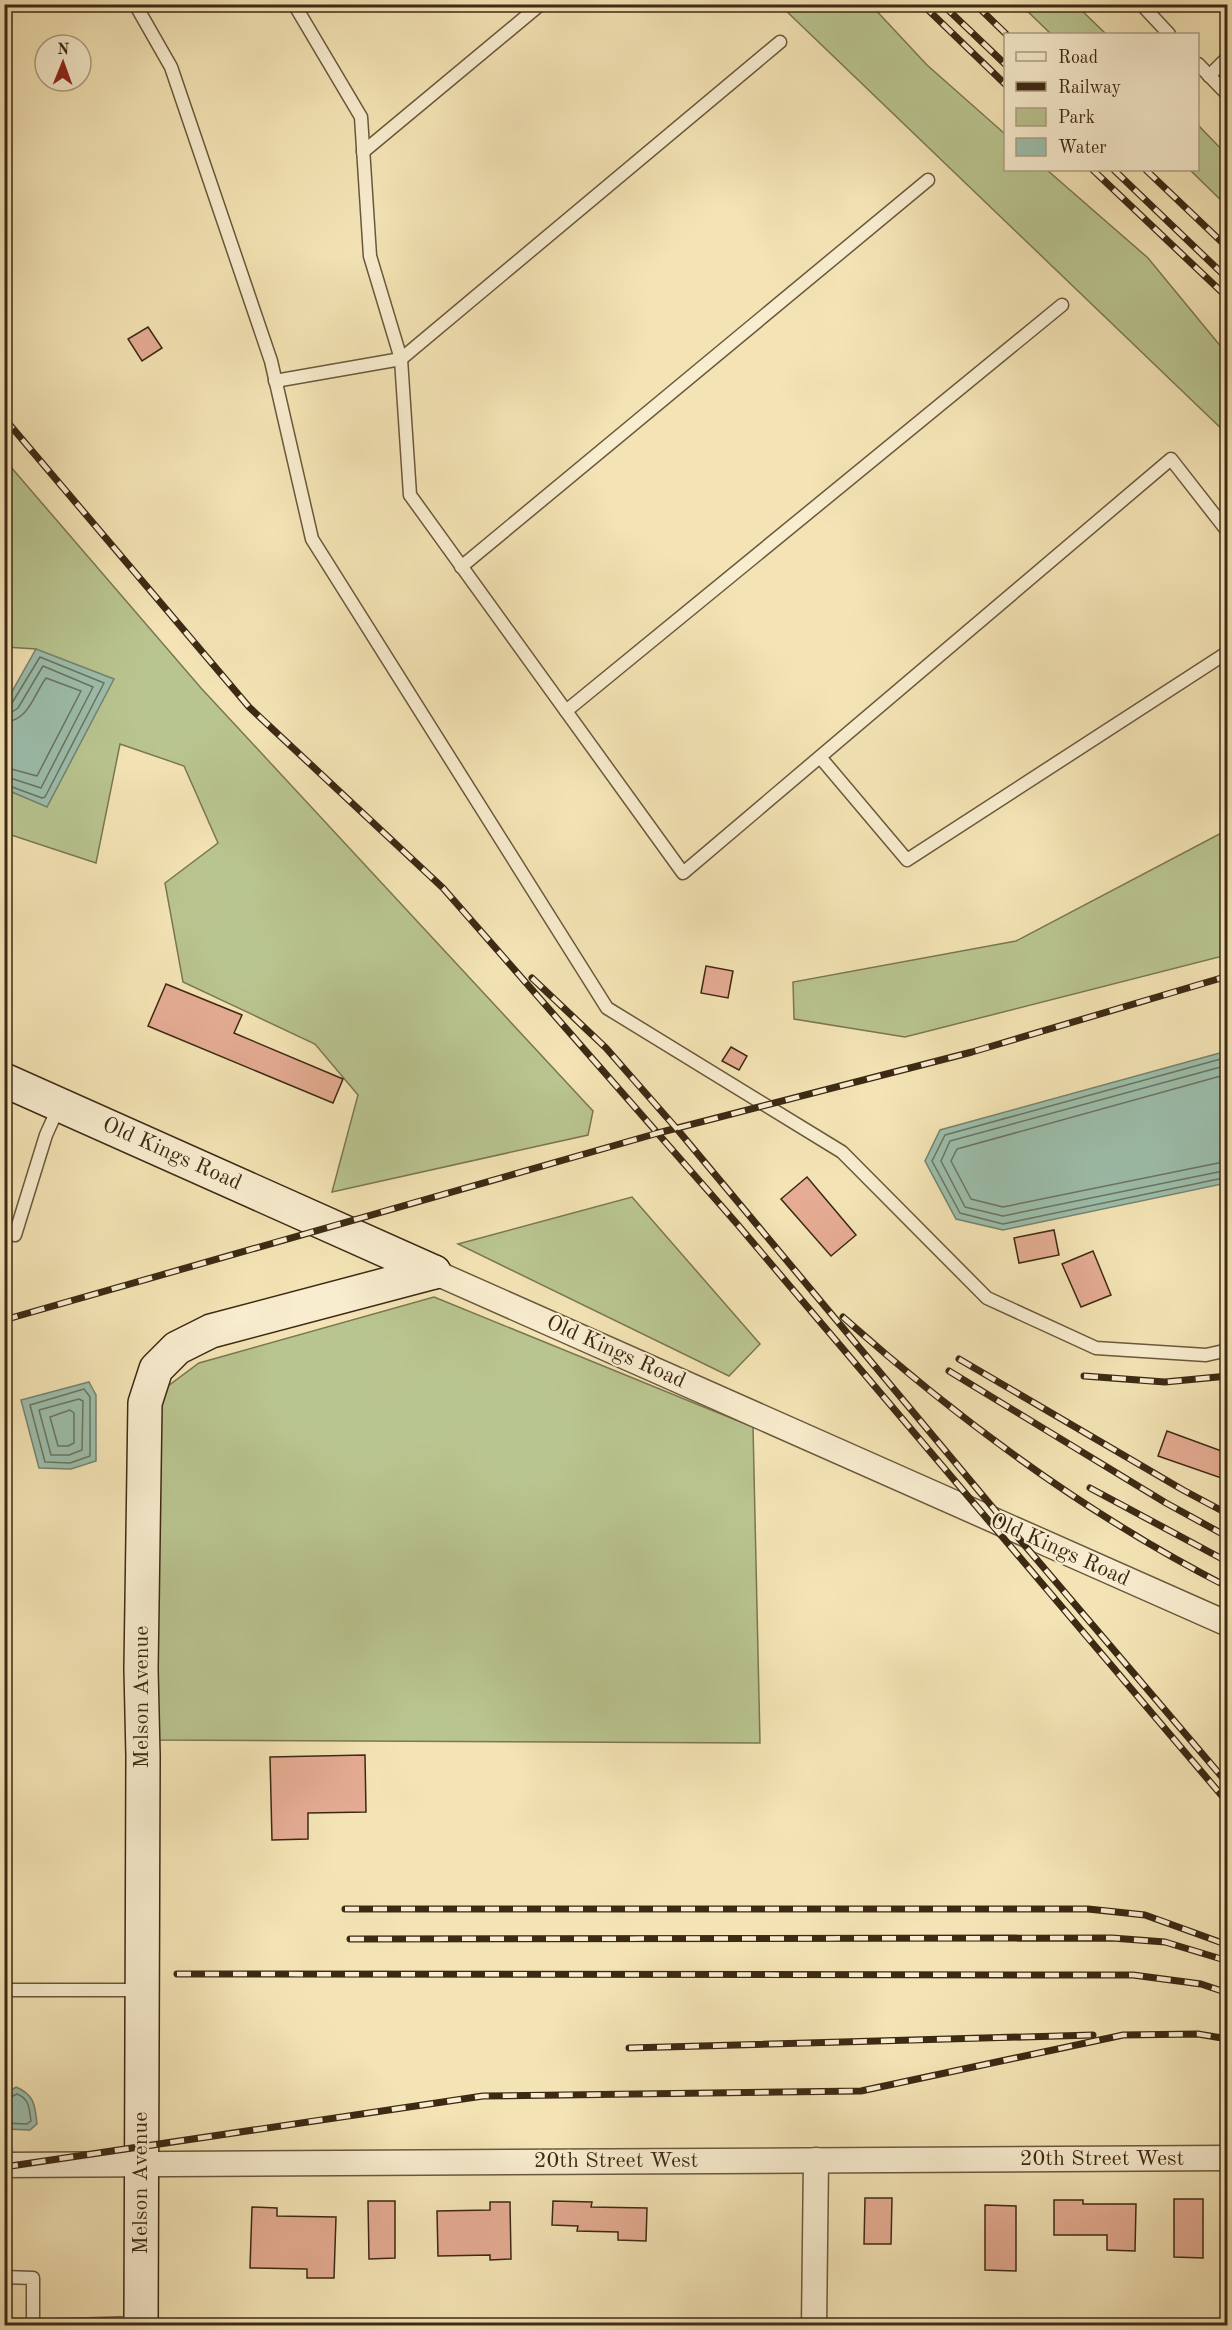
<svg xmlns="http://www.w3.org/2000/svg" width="1232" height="2330" font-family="'Old Standard TT',serif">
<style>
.green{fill:#b9c590;stroke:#7b7752;stroke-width:1.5}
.water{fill:#9cbfad;stroke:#768370;stroke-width:1.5}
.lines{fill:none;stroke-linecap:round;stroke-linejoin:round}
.shore{stroke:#6c7460;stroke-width:1.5}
.building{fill:#e5ac93;stroke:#3d2914;stroke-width:1.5}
.lane-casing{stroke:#6b583c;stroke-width:15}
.street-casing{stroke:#6b583c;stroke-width:27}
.secondary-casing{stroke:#3d2914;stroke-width:36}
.lane{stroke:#f8edcf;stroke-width:12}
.street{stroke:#f8edcf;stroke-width:24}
.secondary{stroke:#f8edcf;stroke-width:33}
.rail-casing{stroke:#3d2914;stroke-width:7}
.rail{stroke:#f8edcf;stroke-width:4.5;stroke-dasharray:14;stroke-linecap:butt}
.labels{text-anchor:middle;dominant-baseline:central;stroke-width:4.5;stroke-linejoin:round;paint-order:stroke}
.street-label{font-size:22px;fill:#3d2914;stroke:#f8edcf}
</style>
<rect width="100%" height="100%" fill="#f4e4b5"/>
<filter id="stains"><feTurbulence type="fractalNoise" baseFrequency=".00333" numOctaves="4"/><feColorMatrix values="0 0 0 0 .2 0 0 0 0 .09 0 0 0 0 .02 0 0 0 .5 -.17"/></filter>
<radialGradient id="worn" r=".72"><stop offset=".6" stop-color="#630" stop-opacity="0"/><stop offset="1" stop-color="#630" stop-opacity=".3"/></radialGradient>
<g class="green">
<path d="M780 5H871L927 65 1005 134 1006 170H1047L1148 258 1227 354V434Z"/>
<path d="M1021 5H1076L1106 34H1051Z"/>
<path d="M1198 125 1227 155V206L1190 170H1198Z"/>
<path d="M4 459 201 688 593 1111 588 1135 332 1192 358 1095 315 1044 183 982 165 883 218 843 184 766 120 744 96 863 5 833V789L47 806 36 649 5 647Z"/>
<path d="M1227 830V955L905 1037 794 1019 793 982 1016 941Z"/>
<path d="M632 1197 760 1344 729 1376 458 1244Z"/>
<path d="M434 1297 753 1427 760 1743 154 1740 160 1392 199 1363Z"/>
</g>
<g class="water">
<path d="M36 649 114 679 47 807 5 789V704Z"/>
<path d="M1227 1051V1183L1003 1230 956 1219 925 1161 940 1130Z"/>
<path d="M89 1382 96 1395V1461L71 1469 39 1468 21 1400Z"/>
<path d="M16 2087C35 2095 35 2106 37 2124L30 2130 5 2129V2094Z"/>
</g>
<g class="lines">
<g class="shore">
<path d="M4 706 12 703 40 657 104 683 45 797 42 798 4 784"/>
<path d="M4 713 12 712 18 708 43 666 93 687 41 788 4 776"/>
<path d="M4 722C29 721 34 694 46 678L81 691 37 776 4 767"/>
<path d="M1228 1057 945 1135 932 1161 960 1213 1003 1224 1228 1177"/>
<path d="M1228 1065 950 1141 941 1161 965 1207 1003 1216 1228 1170"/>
<path d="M1228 1074 957 1149 951 1161 971 1199 1003 1207 1228 1161"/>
<path d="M84 1389 90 1397V1456L70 1463 45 1462 30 1405Z"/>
<path d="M79 1399 83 1401 82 1450 69 1455H51L39 1410Z"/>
<path d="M70 1410 74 1413V1443L68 1446H58L50 1417Z"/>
<path d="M4 2100 17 2094C30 2099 29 2109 31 2121L27 2124 4 2123"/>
</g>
</g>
<g class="building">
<path d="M148 327 162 348 142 361 128 339Z"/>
<path d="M706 966 733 971 728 998 701 993Z"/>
<path d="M166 984 242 1015 234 1033 343 1079 333 1103 148 1026Z"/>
<path d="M731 1047 747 1056 739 1070 722 1061Z"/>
<path d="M807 1177 856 1235 831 1256 781 1199Z"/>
<path d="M1054 1230 1059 1255 1019 1263 1014 1238Z"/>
<path d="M1093 1251 1111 1295 1081 1307 1062 1264Z"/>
<path d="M1167 1431 1227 1453V1480L1158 1456Z"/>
<path d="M365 1755 366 1812 308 1813V1839L272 1840 270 1757Z"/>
<path d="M865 2198H892L891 2244H864Z"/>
<path d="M1174 2199H1203V2258L1174 2257Z"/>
<path d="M1054 2200H1083V2204H1136L1135 2251 1107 2250V2235H1054Z"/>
<path d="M368 2201H395V2258L369 2259Z"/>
<path d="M553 2201 592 2202 591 2207 647 2208 646 2241 618 2240V2232L577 2231 578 2226 552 2225Z"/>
<path d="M490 2202H510L511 2259 490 2260V2255L438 2256 437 2211 490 2210Z"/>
<path d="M985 2205 1016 2206V2271L985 2270Z"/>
<path d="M252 2207 277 2208V2216L336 2217 334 2278H307V2269L250 2268Z"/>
</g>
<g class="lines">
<defs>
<g id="lane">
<path d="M135 4 171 67 271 361 312 539 607 1008 842 1152 987 1298 1096 1348 1206 1355 1228 1350"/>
<path d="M294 4 361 117 370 256 401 359 410 495 683 873 1171 459 1228 532"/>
<path d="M1141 4 1169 34"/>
<path d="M1198 64 1228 95"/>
<path d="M1209 76 1228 57"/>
<path d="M363 152 541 4"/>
<path d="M275 381 401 359 780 42"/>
<path d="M461 567 928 180"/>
<path d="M566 711 1062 305"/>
<path d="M820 757 907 860 1228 652"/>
<path d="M15 1235 46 1135 59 1106"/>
<path d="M4 1990H141"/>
<path d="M4 2277 33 2278V2326"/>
<path d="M36 2326 139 2323"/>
</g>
<g id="street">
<path d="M434 1272 1228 1624"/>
<path d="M4 2165 1228 2158"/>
<path d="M814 2326 816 2160"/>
</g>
<g id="secondary">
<path d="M4 1080 434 1272"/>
<path d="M141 2326 143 1756 141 1669 145 1403 156 1369 177 1348 211 1331 434 1272"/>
</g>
</defs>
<use href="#lane" class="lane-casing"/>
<use href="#street" class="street-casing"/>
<use href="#secondary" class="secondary-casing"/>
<use href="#lane" class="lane"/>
<use href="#street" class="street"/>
<use href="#secondary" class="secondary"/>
<defs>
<g id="rail">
<path d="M922 4 1006 85"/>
<path d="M942 4 1006 65"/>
<path d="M975 4 1006 34"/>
<path d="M1093 170 1228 298"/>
<path d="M1114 170 1228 279"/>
<path d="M1146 170 1228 248"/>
<path d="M4 418 249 707 443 888 738 1225 1228 1803"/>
<path d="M532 978 606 1048 677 1129 1009 1527 1228 1784"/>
<path d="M843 1317C960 1421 1089 1516 1228 1587"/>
<path d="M4 1320 658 1133 972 1052 1228 976"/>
<path d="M959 1359 1183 1490 1228 1514"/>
<path d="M949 1371 1166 1503 1228 1537"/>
<path d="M1084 1376 1165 1382 1228 1376"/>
<path d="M1090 1488 1228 1562"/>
<path d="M345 1909H1088L1145 1915 1228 1945"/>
<path d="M350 1939 1112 1938 1165 1942 1228 1961"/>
<path d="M177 1974 1133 1975 1201 1984 1228 1993"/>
<path d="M629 2048 1093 2035"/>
<path d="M4 2167 483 2096 861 2091 1123 2035 1198 2034 1228 2039"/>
</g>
</defs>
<use href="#rail" class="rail-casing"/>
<use href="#rail" class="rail"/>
</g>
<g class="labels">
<g class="street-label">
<text transform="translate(172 1154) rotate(24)">Old Kings Road</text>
<text transform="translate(616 1352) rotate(24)">Old Kings Road</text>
<text transform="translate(1060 1550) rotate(24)">Old Kings Road</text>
<text transform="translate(142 1697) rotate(-90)">Melson Avenue</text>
<text x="1102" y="2159">20th Street West</text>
<text x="616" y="2161">20th Street West</text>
<text transform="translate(141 2183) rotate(-90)">Melson Avenue</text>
</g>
</g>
<rect width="1232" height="2330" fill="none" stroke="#f4e4b5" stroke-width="24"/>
<rect x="6" y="6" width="1220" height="2318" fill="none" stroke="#3d2914" stroke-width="3"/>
<rect x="12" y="12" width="1208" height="2306" fill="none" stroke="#3d2914" stroke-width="1.5"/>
<rect x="1004" y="33" width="195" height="138" fill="#f8edcf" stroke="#ad9f84" stroke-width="1.5"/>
<rect x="1016" y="52" width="30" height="9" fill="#f8edcf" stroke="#ad9f84" stroke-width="1.5"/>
<text x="1058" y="63" font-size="18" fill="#3d2914">Road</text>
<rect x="1016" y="82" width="30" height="9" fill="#3d2914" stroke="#ad9f84" stroke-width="1.5"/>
<text x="1058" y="93" font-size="18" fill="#3d2914">Railway</text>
<rect x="1016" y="108" width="30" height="18" fill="#b9c590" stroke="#ad9f84" stroke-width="1.5"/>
<text x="1058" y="123" font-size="18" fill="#3d2914">Park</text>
<rect x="1016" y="138" width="30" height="18" fill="#9cbfad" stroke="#ad9f84" stroke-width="1.5"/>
<text x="1058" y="153" font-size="18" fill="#3d2914">Water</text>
<g transform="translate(63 63) rotate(1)"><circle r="28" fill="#f8edcf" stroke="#ad9f84" stroke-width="1.5"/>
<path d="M0-4.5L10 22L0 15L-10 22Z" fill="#8f2418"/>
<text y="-9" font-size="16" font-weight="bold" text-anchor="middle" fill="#3d2914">N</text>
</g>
<rect width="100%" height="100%" filter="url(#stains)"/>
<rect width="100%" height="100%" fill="url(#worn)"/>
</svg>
